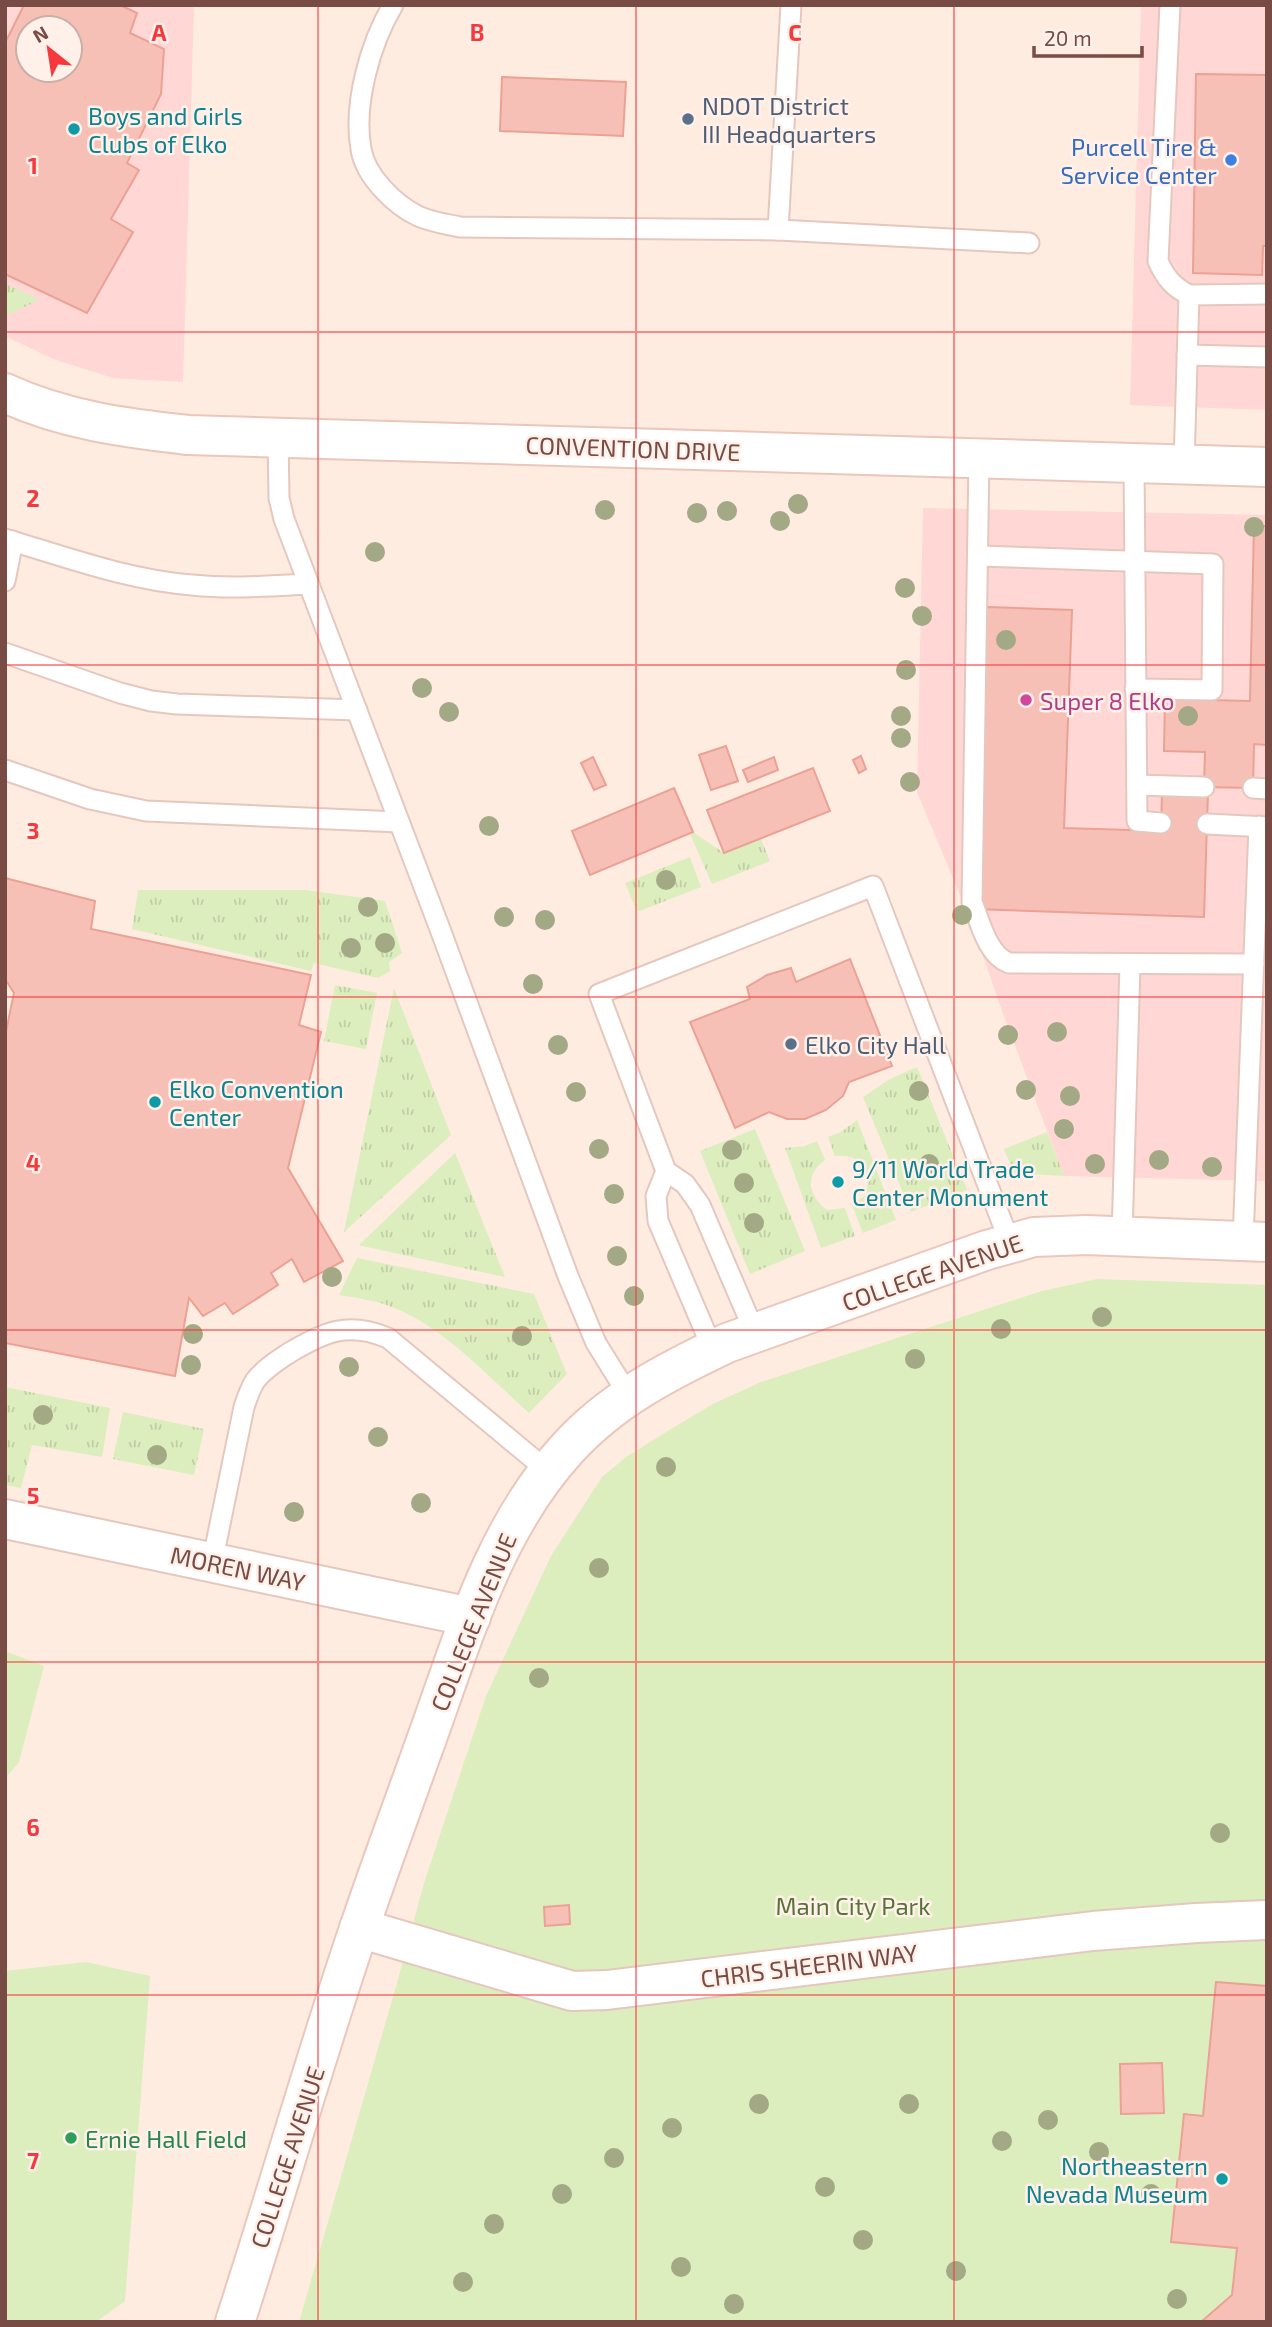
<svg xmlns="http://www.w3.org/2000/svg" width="1272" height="2327" font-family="'Exo 2',sans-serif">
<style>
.commercial{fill:#ffd7d4;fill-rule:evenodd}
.grass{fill:url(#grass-tufts)}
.park{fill:#dcedbe}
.building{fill:#f7c0b6;stroke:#eba194;stroke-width:2;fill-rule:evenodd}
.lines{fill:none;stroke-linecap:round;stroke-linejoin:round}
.lane-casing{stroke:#e5c7be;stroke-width:23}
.street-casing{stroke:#e5c7be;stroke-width:42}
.secondary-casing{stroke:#ebc6bb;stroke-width:42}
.lane{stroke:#fff;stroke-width:19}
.street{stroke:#fff;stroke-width:38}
.secondary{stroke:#fff;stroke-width:38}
.tree{fill:#a2a984}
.grid{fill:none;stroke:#f5393c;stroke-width:2;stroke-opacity:0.55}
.service-dot{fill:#5c6f8a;stroke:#fff1e9;stroke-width:2.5}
.culture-dot{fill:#0f9aa8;stroke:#fff1e9;stroke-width:2.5}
.shop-dot{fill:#3f7fe0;stroke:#fff1e9;stroke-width:2.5}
.hotel-dot{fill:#d1479c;stroke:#fff1e9;stroke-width:2.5}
.leisure-dot{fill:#2e9e5b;stroke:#fff1e9;stroke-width:2.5}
.labels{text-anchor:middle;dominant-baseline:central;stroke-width:5;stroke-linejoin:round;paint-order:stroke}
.service-label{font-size:24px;fill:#4e5e75;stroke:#fff1e9;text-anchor:start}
.culture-label{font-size:24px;fill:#0d838f;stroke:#fff1e9;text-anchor:start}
.shop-label{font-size:24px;fill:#366cbe;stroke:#fff1e9;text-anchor:end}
.street-label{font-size:24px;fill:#784b45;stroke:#fff1e9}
.hotel-label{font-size:24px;fill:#b23c85;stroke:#fff1e9;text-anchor:start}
.park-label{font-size:24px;fill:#577337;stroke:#fff1e9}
.leisure-label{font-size:24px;fill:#27864d;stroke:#fff1e9;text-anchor:start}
.grid-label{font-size:23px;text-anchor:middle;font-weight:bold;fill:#f5393c;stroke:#fff1e9;stroke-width:5;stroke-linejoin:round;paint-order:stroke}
</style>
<defs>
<pattern id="grass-tufts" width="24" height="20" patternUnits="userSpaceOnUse" patternTransform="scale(1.75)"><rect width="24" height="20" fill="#dcedbe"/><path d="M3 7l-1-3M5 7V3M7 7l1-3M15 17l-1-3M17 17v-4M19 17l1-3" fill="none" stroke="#c0cda5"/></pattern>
</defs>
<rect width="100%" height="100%" fill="#feece1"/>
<g class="commercial">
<path d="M5 5H194L183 382 113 378 53 359 5 336ZM28 28H70V70H28Z"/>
<path d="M1141 5H1267V410L1130 405Z"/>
<path d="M923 508 1267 515V1181L1064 1176 1002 1011 972 924 917 792Z"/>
</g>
<g class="grass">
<path d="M5 284 37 298 35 302 5 316Z"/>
<path d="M693 832 724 853 761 839 770 861 712 884 690 834Z"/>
<path d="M690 857 701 887 637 912 625 883Z"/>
<path d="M138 890H305L385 901 402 953 389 962 390 971 378 978 314 963 311 971 132 929Z"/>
<path d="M335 985 377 993 366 1049 324 1041Z"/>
<path d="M394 988 451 1135 344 1232Z"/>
<path d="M917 1067 967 1190 911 1212 863 1097 890 1079Z"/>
<path d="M857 1120 896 1220 863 1233 852 1205 866 1195C872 1172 861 1153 835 1156L828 1137 841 1132Z"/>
<path d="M755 1129 805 1251 750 1274 700 1151Z"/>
<path d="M1047 1132 1064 1176 1014 1173 1004 1149Z"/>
<path d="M817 1141 825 1160C804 1175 808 1195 827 1210L845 1208 855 1236 821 1248 785 1148 805 1146Z"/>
<path d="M455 1153 505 1277 358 1245H359Z"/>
<path d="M357 1258 534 1294 567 1374 529 1413C490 1378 445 1329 397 1309 379 1301 359 1298 339 1295Z"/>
<path d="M5 1387 110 1408 102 1457 32 1445 21 1488 5 1485Z"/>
<path d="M123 1412 204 1429 194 1475 113 1459Z"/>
</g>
<g class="park">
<path d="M1097 1279 1267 1285V2322H299L395 1990 424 1883 486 1696 551 1556 602 1477 626 1457 671 1429 713 1404 761 1382 1042 1291Z"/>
<path d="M5 1651 44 1666 19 1762 5 1779Z"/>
<path d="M86 1962 150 1976 125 2301 96 2322H6L5 1971Z"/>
</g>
<g class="building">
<path d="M24 5H120L137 13 130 33 164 49 161 94 127 163 139 170 111 219 133 232 87 313 5 274V43ZM28 28H70V70H28Z"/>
<path d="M1196 74 1267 75V246H1263L1262 275 1193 273Z"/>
<path d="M502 77 626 82 623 136 500 131Z"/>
<path d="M1254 526H1267V745L1254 744 1253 788 1204 787 1205 752 1164 751 1165 699 1250 701Z"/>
<path d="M986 607 1072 610 1064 828 1161 831 1162 791 1208 792 1204 917 975 909Z"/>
<path d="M726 746 738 781 711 790 699 755Z"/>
<path d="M861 756 866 769 859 773 853 760Z"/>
<path d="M593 757 606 785 594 790 581 763Z"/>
<path d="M774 757 778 770 748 782 743 770Z"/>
<path d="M813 768 830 811 724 853 707 810Z"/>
<path d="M674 788 693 832 590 875 572 831Z"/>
<path d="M5 878 95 901 91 929 311 975 299 1025 321 1032 288 1168 343 1261 304 1282 292 1259 271 1273 278 1285 233 1314 225 1303 203 1316 189 1298 175 1376 5 1343V1036L14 993 5 979Z"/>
<path d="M850 959 892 1066 849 1082 843 1096 826 1110 805 1119H787L769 1112 735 1128 690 1022 750 999 747 987 767 975 791 968 796 982Z"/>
<path d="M569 1905 570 1924 545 1926 544 1907Z"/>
<path d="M1216 1982 1267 1986V2322H1201L1232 2295 1237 2248 1171 2242 1184 2114 1203 2116Z"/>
<path d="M1162 2063 1164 2113 1121 2114 1120 2064Z"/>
</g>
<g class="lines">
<defs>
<g id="lane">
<path d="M393 5C370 44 353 104 361 149 365 176 395 205 418 216 431 222 446 224 460 227L778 230 1029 243"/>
<path d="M1170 5 1158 261C1165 277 1173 287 1189 295"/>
<path d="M778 230 791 5"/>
<path d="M1187 355 1267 357"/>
<path d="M278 437 279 498 284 519 440 929 568 1276 596 1343 629 1396"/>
<path d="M979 458 972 902C980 921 987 955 1009 963L1254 964"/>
<path d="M1134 463 1137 821 1161 823"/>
<path d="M1184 464 1189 295 1267 294"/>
<path d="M5 539C66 557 128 580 192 585 231 589 270 586 309 584"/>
<path d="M979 556 1213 564 1212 690 1135 689"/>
<path d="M5 581 13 541"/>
<path d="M5 653 120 693 151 701 177 704 357 710"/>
<path d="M5 770 90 799 146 811 399 822"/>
<path d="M1137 785 1204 787"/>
<path d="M1253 788 1267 789"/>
<path d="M1207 824 1267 827"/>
<path d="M666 1171 656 1196 658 1221 713 1350"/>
<path d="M1122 1236 1130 965"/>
<path d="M1243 1241 1259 826"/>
<path d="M755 1333 700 1205 685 1184 666 1171 599 994 873 886 1010 1243"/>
<path d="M212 1563 244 1407C247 1398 250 1389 255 1381 264 1369 277 1361 289 1353 324 1332 348 1321 388 1338L549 1472"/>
</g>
<g id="street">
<path d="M5 1519 471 1617"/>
<path d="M359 1928 572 1991 607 1990 1093 1931 1196 1923 1267 1920"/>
</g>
<g id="secondary">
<path d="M5 393C64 420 124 428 188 435L1267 467"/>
<path d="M235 2322C278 2190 315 2057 360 1926 380 1867 402 1808 423 1749 461 1646 491 1532 567 1449 611 1400 668 1371 727 1343L987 1250 1034 1237 1086 1235 1267 1242"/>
</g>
</defs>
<use href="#lane" class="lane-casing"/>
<use href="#street" class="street-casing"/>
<use href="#secondary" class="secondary-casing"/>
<use href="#lane" class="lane"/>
<use href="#street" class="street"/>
<use href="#secondary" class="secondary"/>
</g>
<g class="tree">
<circle cx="798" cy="504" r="10"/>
<circle cx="605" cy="510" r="10"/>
<circle cx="727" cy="511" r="10"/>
<circle cx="697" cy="513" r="10"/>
<circle cx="780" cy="521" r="10"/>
<circle cx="1254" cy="527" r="10"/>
<circle cx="375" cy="552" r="10"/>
<circle cx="905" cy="588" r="10"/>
<circle cx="922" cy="616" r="10"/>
<circle cx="1006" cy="640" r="10"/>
<circle cx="906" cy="670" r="10"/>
<circle cx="422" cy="688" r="10"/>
<circle cx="449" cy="712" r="10"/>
<circle cx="901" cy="716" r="10"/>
<circle cx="1188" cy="716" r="10"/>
<circle cx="901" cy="738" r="10"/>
<circle cx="910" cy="782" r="10"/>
<circle cx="489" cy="826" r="10"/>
<circle cx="666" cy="880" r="10"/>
<circle cx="368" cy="907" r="10"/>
<circle cx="962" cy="915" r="10"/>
<circle cx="504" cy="917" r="10"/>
<circle cx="545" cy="920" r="10"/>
<circle cx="385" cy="943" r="10"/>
<circle cx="351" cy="948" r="10"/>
<circle cx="533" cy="984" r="10"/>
<circle cx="1057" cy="1032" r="10"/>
<circle cx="1008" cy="1035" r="10"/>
<circle cx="558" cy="1045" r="10"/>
<circle cx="1026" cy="1090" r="10"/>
<circle cx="919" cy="1091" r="10"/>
<circle cx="576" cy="1092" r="10"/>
<circle cx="1070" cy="1096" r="10"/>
<circle cx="1064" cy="1129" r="10"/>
<circle cx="599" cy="1149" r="10"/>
<circle cx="732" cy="1150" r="10"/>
<circle cx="1159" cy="1160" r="10"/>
<circle cx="929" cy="1164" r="10"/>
<circle cx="1095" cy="1164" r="10"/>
<circle cx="1212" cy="1167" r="10"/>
<circle cx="744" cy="1183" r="10"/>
<circle cx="614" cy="1194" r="10"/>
<circle cx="754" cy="1223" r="10"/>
<circle cx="617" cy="1256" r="10"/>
<circle cx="332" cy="1277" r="10"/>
<circle cx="634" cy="1296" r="10"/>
<circle cx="1102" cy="1317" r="10"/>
<circle cx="1001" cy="1329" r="10"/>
<circle cx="193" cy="1334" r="10"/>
<circle cx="522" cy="1336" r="10"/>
<circle cx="915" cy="1359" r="10"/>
<circle cx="191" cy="1365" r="10"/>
<circle cx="349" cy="1367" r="10"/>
<circle cx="43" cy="1415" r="10"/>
<circle cx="378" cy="1437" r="10"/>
<circle cx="157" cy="1455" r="10"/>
<circle cx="666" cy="1467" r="10"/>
<circle cx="421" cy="1503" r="10"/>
<circle cx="294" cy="1512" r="10"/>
<circle cx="599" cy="1568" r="10"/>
<circle cx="539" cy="1678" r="10"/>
<circle cx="1220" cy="1833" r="10"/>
<circle cx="759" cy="2104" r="10"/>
<circle cx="909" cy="2104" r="10"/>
<circle cx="1048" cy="2120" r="10"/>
<circle cx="672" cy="2128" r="10"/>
<circle cx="1002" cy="2141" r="10"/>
<circle cx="1099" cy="2152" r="10"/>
<circle cx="614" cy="2158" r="10"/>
<circle cx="825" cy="2187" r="10"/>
<circle cx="562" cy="2194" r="10"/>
<circle cx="1151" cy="2194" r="10"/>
<circle cx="494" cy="2224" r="10"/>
<circle cx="863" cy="2240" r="10"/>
<circle cx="681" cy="2267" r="10"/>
<circle cx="956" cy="2271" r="10"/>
<circle cx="463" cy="2282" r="10"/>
<circle cx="1177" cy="2299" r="10"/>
<circle cx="734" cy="2304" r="10"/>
</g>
<path class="grid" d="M318 5V2322M636 5V2322M954 5V2322M5 332H1267M5 665H1267M5 997H1267M5 1330H1267M5 1662H1267M5 1995H1267"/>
<g class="service-dot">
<circle cx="688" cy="119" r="7"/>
<circle cx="791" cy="1044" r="7"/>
</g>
<g class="culture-dot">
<circle cx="74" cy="129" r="7"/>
<circle cx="155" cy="1102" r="7"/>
<circle cx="838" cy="1182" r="7"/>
<circle cx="1222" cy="2179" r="7"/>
</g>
<circle class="shop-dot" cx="1231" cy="160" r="7"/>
<circle class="hotel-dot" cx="1026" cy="700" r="7"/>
<circle class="leisure-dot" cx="71" cy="2138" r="7"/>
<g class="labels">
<g class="service-label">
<text x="702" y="105">NDOT District<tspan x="702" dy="28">III Headquarters</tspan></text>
<text x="805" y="1044">Elko City Hall</text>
</g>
<g class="culture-label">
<text x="88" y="115">Boys and Girls<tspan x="88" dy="28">Clubs of Elko</tspan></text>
<text x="169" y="1088">Elko Convention<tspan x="169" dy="28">Center</tspan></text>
<text x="852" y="1168">9/11 World Trade<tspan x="852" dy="28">Center Monument</tspan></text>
<text x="1208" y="2165" text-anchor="end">Northeastern<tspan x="1208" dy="28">Nevada Museum</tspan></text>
</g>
<g class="shop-label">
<text x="1217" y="146">Purcell Tire &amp;<tspan x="1217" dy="28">Service Center</tspan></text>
</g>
<g class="street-label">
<text transform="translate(633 448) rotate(2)">CONVENTION DRIVE</text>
<text transform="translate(932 1272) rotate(-19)">COLLEGE AVENUE</text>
<text transform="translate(238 1568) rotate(12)">MOREN WAY</text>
<text transform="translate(473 1622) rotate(-68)">COLLEGE AVENUE</text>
<text transform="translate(809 1965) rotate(-7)">CHRIS SHEERIN WAY</text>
<text transform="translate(287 2157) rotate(-72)">COLLEGE AVENUE</text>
</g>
<g class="hotel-label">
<text x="1040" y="700">Super 8 Elko</text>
</g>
<g class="park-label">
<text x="853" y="1905">Main City Park</text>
</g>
<g class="leisure-label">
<text x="85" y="2138">Ernie Hall Field</text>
</g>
</g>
<g class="grid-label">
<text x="159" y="41">A</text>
<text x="477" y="41">B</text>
<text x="795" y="41">C</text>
<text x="33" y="174">1</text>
<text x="33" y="507">2</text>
<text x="33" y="839">3</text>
<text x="33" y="1171">4</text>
<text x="33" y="1504">5</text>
<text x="33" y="1836">6</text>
<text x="33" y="2169">7</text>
</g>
<rect width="1272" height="2327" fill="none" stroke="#784b45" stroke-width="14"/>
<g transform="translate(49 49) rotate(330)"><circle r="33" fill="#fff1e9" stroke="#c9afa7" stroke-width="2"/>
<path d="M0-5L12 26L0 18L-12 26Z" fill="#f5393c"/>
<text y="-10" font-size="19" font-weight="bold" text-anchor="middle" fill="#784b45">N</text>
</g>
<path d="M1034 46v10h108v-10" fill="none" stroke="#784b45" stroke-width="3.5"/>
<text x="1044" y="46" font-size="21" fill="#784b45" stroke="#fff1e9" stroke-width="5" paint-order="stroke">20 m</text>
</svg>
